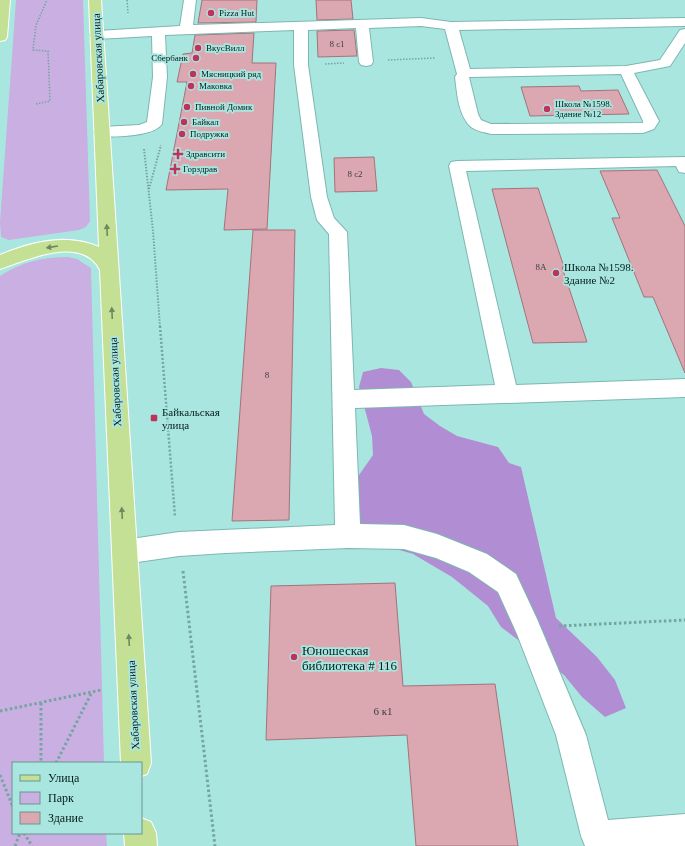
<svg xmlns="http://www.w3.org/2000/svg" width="685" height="846" font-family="'Times New Roman',serif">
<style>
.green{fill:#c9afe2}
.forest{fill:#b18dd3}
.building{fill:#dba7b0;stroke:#a3737b}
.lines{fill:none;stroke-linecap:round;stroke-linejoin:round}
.minor-casing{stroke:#7cb7b0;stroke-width:2}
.major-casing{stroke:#fff;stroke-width:2}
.path-far3{stroke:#75a5a1;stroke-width:1.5;stroke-dasharray:1.5 1.5;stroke-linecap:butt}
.path-far2{stroke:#75a5a1;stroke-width:2;stroke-dasharray:1.5 1.5;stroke-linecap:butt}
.path-far1{stroke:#75a5a1;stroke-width:2.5;stroke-dasharray:2 2;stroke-linecap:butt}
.path{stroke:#75a5a1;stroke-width:3;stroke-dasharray:2.5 2.5;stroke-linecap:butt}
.minor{fill:#fff;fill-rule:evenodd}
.major{fill:#c4e095;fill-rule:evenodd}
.oneway{fill:#6e895f}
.poi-dot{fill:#c0325d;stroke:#aae6e0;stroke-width:1.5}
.labels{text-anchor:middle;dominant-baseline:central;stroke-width:3.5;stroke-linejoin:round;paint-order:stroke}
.far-poi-label{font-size:9px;fill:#061f1d;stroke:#aae6e0;text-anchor:start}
.number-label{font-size:9px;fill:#3b4142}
.street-label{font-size:11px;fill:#061f1d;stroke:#aae6e0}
.poi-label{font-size:11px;fill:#061f1d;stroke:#aae6e0;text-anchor:start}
.near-number-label{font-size:11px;fill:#3b4142}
.near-poi-label{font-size:13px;fill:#061f1d;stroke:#aae6e0;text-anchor:start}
</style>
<rect width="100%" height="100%" fill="#aae6e0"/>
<g class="green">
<path d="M16 0H83L90 221 86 227 79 230 9 240 1 237 0 222Z"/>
<path d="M68 257 77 259 91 268 104 763H13V833H106L107 846H0V276C21 262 43 257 68 257Z"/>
</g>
<path class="forest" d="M381 368 399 370 411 382 424 414 440 426 457 436 498 447 509 463 521 467 556 618 597 657 615 680 626 708 605 717 582 697 564 675 501 627 488 606 452 577 413 554 393 548 373 538 359 522 352 485 373 455 372 436 359 387 363 372Z"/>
<g class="building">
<path d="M202 0H257L256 22 198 23Z"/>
<path d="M316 0H351L353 19 317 20Z"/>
<path d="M354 30 357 56 318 57 317 31Z"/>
<path d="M254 33 252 63H276L267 229 224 230 228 189 166 190 187 82H177L183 54 192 53 195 35Z"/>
<path d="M579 86 581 91 618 90 629 114 530 116 521 87Z"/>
<path d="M374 157 377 191 335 192 334 158Z"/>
<path d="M657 170 685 226V373L653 297H644L612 218H620L600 171Z"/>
<path d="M538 188 564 267H562L587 342 533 343 492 189Z"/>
<path d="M253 230H295L289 520 232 521Z"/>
<path d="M395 583 403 686 495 684 518 846H416L407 735 266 740 271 586Z"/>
</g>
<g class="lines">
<defs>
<path id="minor" d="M184 0H196L193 25 421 18 451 22 685 18V26L459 30 470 69 626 66 660 60 680 30 685 29V43L670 66 634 73 659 121 654 129 643 133 491 134C484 132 475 131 470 126 458 114 457 92 455 77L457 74 445 29 421 26 369 28 373 62 371 65 366 66 361 65 359 62 356 28 308 30V65L327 197 334 218 347 232 354 390 495 385 449 166 451 162 457 161 685 157V173L679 172 676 166 466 171 516 385 685 379V397L355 408 360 524 404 525 437 534 487 554 516 574 537 619 586 735 608 820 685 814V846H585L581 836 556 735 517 634 498 592 469 572 436 558 404 549 348 548 226 553 179 556 124 564 115 561 112 552 115 543 124 540 179 532 335 525 329 234 317 220 311 197 294 65V30L165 35 167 77 162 124C153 137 117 136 102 137L97 135 94 132 97 129 102 127 139 125 147 122 153 77 152 36 97 39 92 38 90 35 92 32 97 31 180 26ZM621 74 643 121V123L491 124 481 120 478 114 469 77Z"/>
<g id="major">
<path d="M0 0H10L7 37 5 40 0 41Z"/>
<path d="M89 0H101L151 763 147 774 141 776V763H121L100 270C82 234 27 260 0 269V255C30 242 68 233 99 247Z"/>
<path d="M141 818 151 822 156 833 157 846H125L124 833H141Z"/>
</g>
</defs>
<use href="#minor" class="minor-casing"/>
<use href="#major" class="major-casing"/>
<g class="path-far3">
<path d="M127 0 128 13"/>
<path d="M388 60 435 58"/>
<path d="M325 64 344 63"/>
<path d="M36 104 50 101 48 51 33 50 36 25 47 0"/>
</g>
<g class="path-far2">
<path d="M144 149 153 231 160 327"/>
<path d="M149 189 161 145"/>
</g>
<path class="path-far1" d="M160 326 175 517"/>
<g class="path">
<path d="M183 571 215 846"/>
<path d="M559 626 685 620"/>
<path d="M41 703V763"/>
<path d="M0 711 101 690"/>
<path d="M56 763 92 692"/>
<path d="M0 775 13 807"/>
<path d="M24 833 32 846"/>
<path d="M15 846 20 833"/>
</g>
<use href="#minor" class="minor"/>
<use href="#major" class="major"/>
</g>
<defs><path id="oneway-solid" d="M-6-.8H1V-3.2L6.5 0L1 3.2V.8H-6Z"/></defs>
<g class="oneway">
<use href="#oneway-solid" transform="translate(107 230) rotate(-93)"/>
<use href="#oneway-solid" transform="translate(52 247) rotate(171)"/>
<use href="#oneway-solid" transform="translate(112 313) rotate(-93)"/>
<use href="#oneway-solid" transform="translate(122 513) rotate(-93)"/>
<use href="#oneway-solid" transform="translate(129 640) rotate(-93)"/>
</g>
<g class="poi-dot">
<circle cx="211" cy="13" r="4"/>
<circle cx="198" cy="48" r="4"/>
<circle cx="196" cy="58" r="4"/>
<circle cx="193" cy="74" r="4"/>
<circle cx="191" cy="86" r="4"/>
<circle cx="187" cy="107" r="4"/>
<circle cx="547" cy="109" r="4"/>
<circle cx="184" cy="122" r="4"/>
<circle cx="182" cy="134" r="4"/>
<path d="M176 148h4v4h4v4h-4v4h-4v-4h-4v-4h4z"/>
<path d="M173 163h4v4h4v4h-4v4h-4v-4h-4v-4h4z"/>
<circle cx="556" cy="273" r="4"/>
<rect x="150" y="414" width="8" height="8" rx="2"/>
<circle cx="294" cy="657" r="4"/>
</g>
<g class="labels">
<g class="far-poi-label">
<text x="219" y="13">Pizza Hut</text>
<text x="206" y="48">ВкусВилл</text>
<text x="188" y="58" text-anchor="end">Сбербанк</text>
<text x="201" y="74">Мясницкий ряд</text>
<text x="199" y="86">Маковка</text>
<text x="555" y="104">Школа №1598.<tspan x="555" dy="10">Здание №12</tspan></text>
<text x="195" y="107">Пивной Домик</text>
<text x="192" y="122">Байкал</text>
<text x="190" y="134">Подружка</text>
<text x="186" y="154">Здравсити</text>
<text x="183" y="169">Горздрав</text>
</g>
<g class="number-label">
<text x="337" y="44">8 c1</text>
<text x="355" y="174">8 с2</text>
<text x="541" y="267">8А</text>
<text x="267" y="375">8</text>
</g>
<g class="street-label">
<text transform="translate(98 58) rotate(-93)">Хабаровская улица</text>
<text transform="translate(115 382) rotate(-93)">Хабаровская улица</text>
<text transform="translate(133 705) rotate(-93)">Хабаровская улица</text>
</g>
<g class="poi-label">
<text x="564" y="267">Школа №1598.<tspan x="564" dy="13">Здание №2</tspan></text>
<text x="162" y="412">Байкальская<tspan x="162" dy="13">улица</tspan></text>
</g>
<g class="near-number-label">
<text x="383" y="711">6 к1</text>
</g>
<g class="near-poi-label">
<text x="302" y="650">Юношеская<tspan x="302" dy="15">библиотека # 116</tspan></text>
</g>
</g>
<rect x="12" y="762" width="130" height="72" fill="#aae6e0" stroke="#689692"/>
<rect x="20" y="775" width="20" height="6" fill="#c4e095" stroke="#689692"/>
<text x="48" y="782" font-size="12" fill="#061f1d">Улица</text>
<rect x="20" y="792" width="20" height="12" fill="#c9afe2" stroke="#689692"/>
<text x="48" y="802" font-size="12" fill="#061f1d">Парк</text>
<rect x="20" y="812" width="20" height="12" fill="#dba7b0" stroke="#689692"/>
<text x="48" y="822" font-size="12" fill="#061f1d">Здание</text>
</svg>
